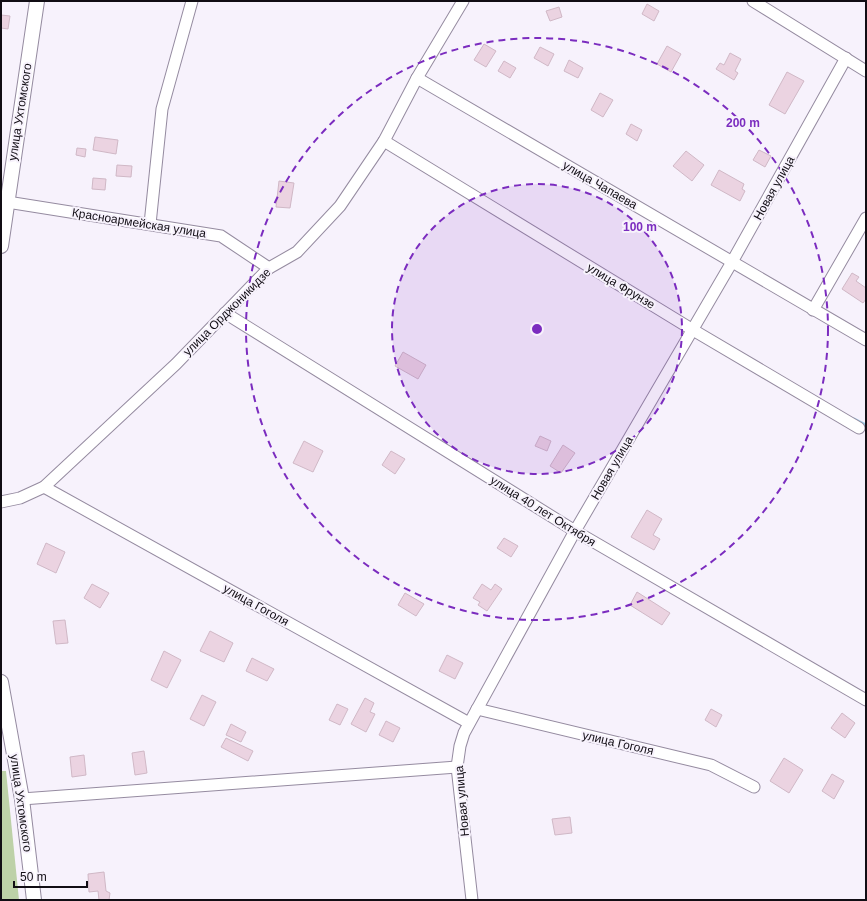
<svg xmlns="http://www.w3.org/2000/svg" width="867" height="901" font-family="Arial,sans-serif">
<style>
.green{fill:#bdd1a8}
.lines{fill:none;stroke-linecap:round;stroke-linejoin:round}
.stream{stroke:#9ccee5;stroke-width:3}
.building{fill:#ebd3e1;stroke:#d0b8c6}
.minor-casing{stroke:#958ba0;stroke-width:13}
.major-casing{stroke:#958ba0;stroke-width:16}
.minor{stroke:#fff;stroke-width:11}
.major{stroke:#fff;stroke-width:14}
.ring{fill:none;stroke:#7b2cbf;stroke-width:2;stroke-dasharray:7 5}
.labels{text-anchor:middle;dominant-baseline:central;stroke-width:4;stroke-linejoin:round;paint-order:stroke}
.street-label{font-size:12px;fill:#110d14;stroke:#f7f2fc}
.centre{fill:#7b2cbf;stroke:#f7f2fc;stroke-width:2}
.ring-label{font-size:12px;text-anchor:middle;font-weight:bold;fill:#7b2cbf;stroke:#f7f2fc;stroke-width:4;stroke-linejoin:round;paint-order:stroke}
</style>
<rect width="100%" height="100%" fill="#f7f2fc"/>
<path class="green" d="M1 771H6L19 900H1Z"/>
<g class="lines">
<path class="stream" d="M854 419 866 425"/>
</g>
<g class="building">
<path d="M647 4 659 11 654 21 642 14Z"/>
<path d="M559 7 562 17 550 21 546 11Z"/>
<path d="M1 15 10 16 8 29 1 28Z"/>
<path d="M484 44 496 51 486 67 474 60Z"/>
<path d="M667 46 681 54 671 72 657 64Z"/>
<path d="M540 47 554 54 548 66 534 58Z"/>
<path d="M730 53 741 59 735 71 738 73 734 80 716 69 720 63 724 65Z"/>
<path d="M569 60 583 68 578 78 564 71Z"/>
<path d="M504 61 516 68 510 78 498 71Z"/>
<path d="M787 72 804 81 785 114 769 105Z"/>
<path d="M600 93 613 100 603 117 591 110Z"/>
<path d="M631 124 642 130 637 141 626 134Z"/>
<path d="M95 137 118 140 116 154 93 150Z"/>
<path d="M77 148 86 149 85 157 76 155Z"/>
<path d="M759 150 771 156 765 167 753 160Z"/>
<path d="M686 151 704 165 692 181 673 166Z"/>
<path d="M117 165 132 166 131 177 116 176Z"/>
<path d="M719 170 744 184 742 189 745 191 740 201 711 185Z"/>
<path d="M93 178 106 179 105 190 92 189Z"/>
<path d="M279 181 294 183 290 208 276 207Z"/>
<path d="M852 273 859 277 856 281 866 288V299L863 303 842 289Z"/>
<path d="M403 352 426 365 418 379 395 366Z"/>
<path d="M540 436 551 441 547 451 535 446Z"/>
<path d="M304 441 323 451 313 472 293 463Z"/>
<path d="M563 445 575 453 561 473 550 466Z"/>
<path d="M391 451 405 459 395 474 382 465Z"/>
<path d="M647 510 662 519 653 535 660 539 654 550 631 537Z"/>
<path d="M504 538 518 546 511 557 497 548Z"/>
<path d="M46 543 65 552 56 573 37 564Z"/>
<path d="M92 584 109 593 100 608 84 598Z"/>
<path d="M482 584 491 590 495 584 502 589 487 611 478 605 480 602 473 598Z"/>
<path d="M637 592 670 613 662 625 630 605Z"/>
<path d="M405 593 424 604 416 616 398 605Z"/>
<path d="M65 620 68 643 56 644 53 621Z"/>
<path d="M210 631 233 643 224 662 200 651Z"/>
<path d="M164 651 181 660 167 688 151 680Z"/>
<path d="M447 655 463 663 455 679 439 671Z"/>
<path d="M252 658 274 669 267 681 246 671Z"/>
<path d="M202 695 216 702 204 726 190 719Z"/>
<path d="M365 698 374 703 370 712 375 714 366 732 351 724Z"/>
<path d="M337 704 348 709 340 725 329 720Z"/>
<path d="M711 709 722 715 716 727 705 720Z"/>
<path d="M842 713 855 723 845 738 831 728Z"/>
<path d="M386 721 400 728 393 742 379 735Z"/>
<path d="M231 724 246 732 241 742 226 735Z"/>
<path d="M226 738 253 751 248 761 221 747Z"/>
<path d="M144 751 147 773 135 775 132 753Z"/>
<path d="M84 755 86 775 72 777 70 757Z"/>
<path d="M784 758 803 770 789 793 770 781Z"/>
<path d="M832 774 844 781 834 799 822 791Z"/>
<path d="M570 817 572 833 555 835 552 819Z"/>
<path d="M104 872 106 891 110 893 109 900H99L98 891 89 892 88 874Z"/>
</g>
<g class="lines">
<defs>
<g id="minor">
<path d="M753 1 866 71"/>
<path d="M417 78 866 340"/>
<path d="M384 141 693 330 859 428"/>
<path d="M1 201 221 236 269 268"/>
<path d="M150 224 162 109 192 1"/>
<path d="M813 310 866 218"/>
<path d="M225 313 575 531 866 700"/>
<path d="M44 487 469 723"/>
<path d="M1 502 20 498 44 487 176 364 269 268 297 252 340 206 384 141 417 78 463 1"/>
<path d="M477 709 711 765 754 787"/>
<path d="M22 799 457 767"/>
<path d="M472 900 457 767 460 746 464 733 575 531 732 262 846 58"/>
</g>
<g id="major">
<path d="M1 246 37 1"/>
<path d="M1 682 22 799 34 900"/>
</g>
</defs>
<use href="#minor" class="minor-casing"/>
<use href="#major" class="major-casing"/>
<use href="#minor" class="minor"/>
<use href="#major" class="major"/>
</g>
<circle cx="537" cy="329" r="145" fill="#7b2cbf" fill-opacity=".12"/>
<g class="ring">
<circle cx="537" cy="329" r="145"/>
<circle cx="537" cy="329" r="291"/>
</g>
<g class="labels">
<g class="street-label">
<text transform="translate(20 112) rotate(-81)">улица Ухтомского</text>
<text transform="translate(600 185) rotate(30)">улица Чапаева</text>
<text transform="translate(774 188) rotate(-61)">Новая улица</text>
<text transform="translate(139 223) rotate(9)">Красноармейская улица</text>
<text transform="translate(621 286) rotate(31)">улица Фрунзе</text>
<text transform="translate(227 312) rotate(-45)">улица Орджоникидзе</text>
<text transform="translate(612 468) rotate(-60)">Новая улица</text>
<text transform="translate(543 511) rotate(32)">улица 40 лет Октября</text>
<text transform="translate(256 605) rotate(29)">улица Гоголя</text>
<text transform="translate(618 743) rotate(13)">улица Гоголя</text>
<text transform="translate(462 801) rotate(-95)">Новая улица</text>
<text transform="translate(21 803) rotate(82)">улица Ухтомского</text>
</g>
</g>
<circle cx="537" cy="329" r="6" class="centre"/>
<g class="ring-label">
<text x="743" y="127">200 m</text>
<text x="640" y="231">100 m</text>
</g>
<rect width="867" height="901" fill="none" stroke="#110d14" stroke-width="4"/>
<path d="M14 881v6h73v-6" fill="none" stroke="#110d14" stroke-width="2"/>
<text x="20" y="881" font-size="12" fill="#110d14" stroke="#f7f2fc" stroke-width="3" paint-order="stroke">50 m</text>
</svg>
